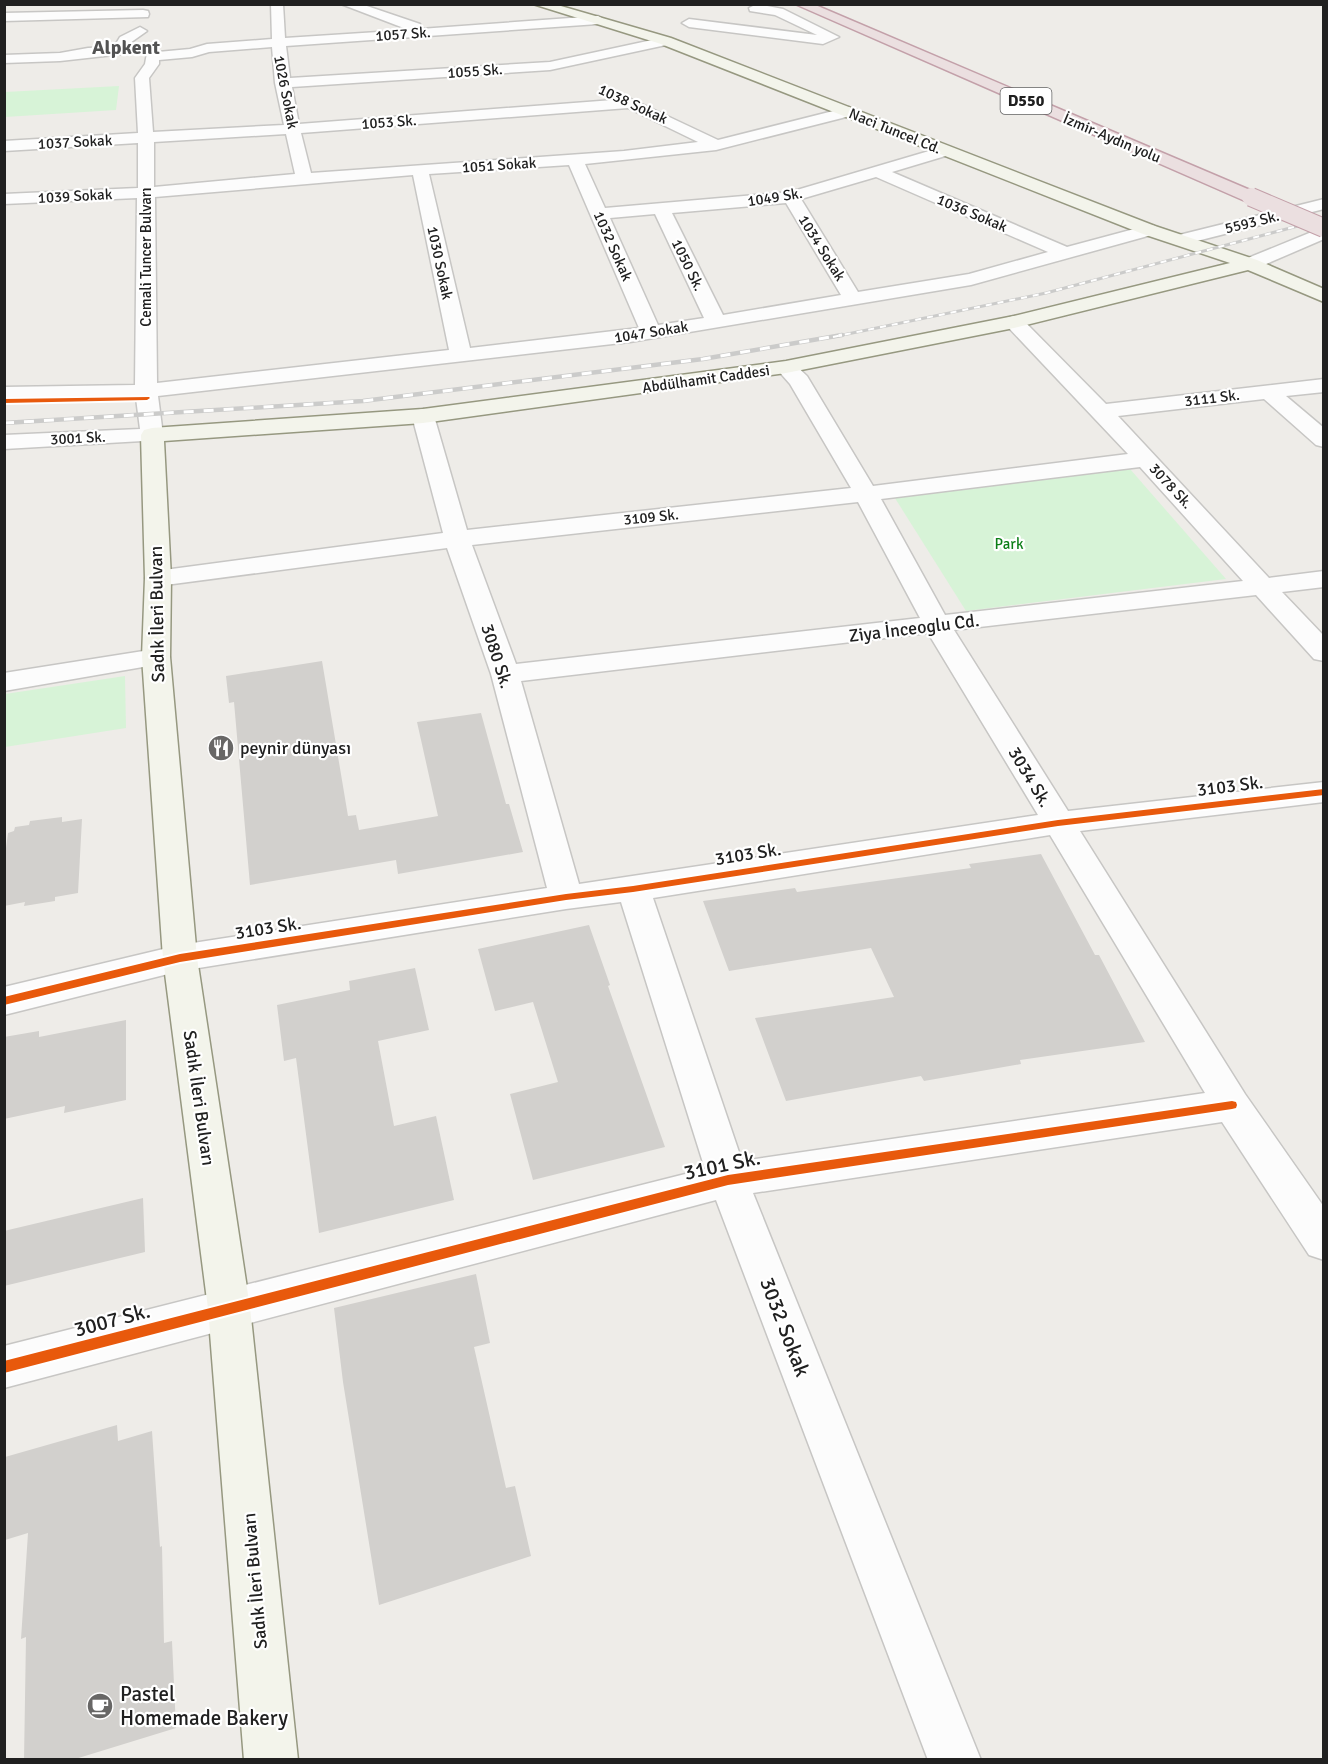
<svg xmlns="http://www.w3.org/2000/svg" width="1328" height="1764" font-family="Signika,sans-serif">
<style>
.park{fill:#d7f3d7}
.building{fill:#d2d0cd}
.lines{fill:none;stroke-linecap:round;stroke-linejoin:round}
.street-casing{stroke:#c7c6c4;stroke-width:3}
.secondary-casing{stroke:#969880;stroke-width:3}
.highway-casing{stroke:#c3a0a9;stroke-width:3}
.street{fill:#fcfcfc;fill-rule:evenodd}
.secondary{fill:#f3f4eb;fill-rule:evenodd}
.highway{fill:#ebdfe0;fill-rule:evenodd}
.rail-far1-casing{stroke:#cbcbca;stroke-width:3}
.rail-casing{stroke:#cbcbca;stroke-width:4.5}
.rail-far1{stroke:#fff;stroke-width:2;stroke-dasharray:6;stroke-linecap:butt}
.rail{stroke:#fff;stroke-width:3;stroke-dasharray:10;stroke-linecap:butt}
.highway-bridge-casing{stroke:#c3a0a9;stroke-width:20;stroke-linecap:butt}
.highway-bridge{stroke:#ebdfe0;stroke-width:18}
.cycleway-casing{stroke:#fff;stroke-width:4}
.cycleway{fill:#e8590c;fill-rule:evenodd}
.labels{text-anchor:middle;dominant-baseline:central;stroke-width:4.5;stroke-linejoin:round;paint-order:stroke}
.far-street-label{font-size:15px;fill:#202020;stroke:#fff}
.far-park-label{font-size:15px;fill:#0c7f17;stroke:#fff}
.shield{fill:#fff;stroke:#636363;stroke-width:1.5}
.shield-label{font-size:16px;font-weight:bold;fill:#202020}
.street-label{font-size:18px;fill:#202020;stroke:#fff}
.poi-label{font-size:18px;fill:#202020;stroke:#fff;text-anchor:start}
.far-district-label{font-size:20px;font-weight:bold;fill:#535353;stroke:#fff}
.near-street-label{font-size:21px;fill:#202020;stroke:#fff}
.near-poi-label{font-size:21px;fill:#202020;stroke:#fff;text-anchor:start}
</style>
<rect width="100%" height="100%" fill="#eeece8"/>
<g class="park">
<path d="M119 86 116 110 5 117V92Z"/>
<path d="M1130 469 1226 579 966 611 893 495Z"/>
<path d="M125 676 126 728 5 747V694Z"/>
</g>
<g class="building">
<path d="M322 661 348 816 356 815 359 830 438 816 417 722 481 713 506 804H509L523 852 398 874 396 860 250 885 234 702 229 703 226 676Z"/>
<path d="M62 817V822L82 819 78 893 55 897V901L24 906 25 902 4 906V863L8 833 14 831 15 827 29 825 30 821Z"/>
<path d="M1041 854 1095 955H1099L1145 1042 1020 1060 1021 1064 924 1081 921 1076 786 1101 755 1018 894 997 871 948 729 971 703 901 795 888 797 892 971 868 969 864Z"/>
<path d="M589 925 610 985 608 986 665 1147 533 1180 510 1094 558 1082 533 1002 495 1011 478 949Z"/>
<path d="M415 968 429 1030 378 1041 394 1126 436 1116 454 1200 319 1233 296 1058 284 1061 277 1005 350 990 349 981Z"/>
<path d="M126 1020V1100L64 1113 65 1106 4 1119V1037L39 1031V1037Z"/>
<path d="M143 1198 145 1252 4 1286V1231Z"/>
<path d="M476 1274 490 1343 474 1347 506 1488 515 1486 531 1556 379 1605 343 1382 334 1308Z"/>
<path d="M117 1425 118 1441 152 1431 160 1547 162 1546 164 1643 172 1641 176 1728 72 1760H24L26 1637 21 1639 28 1533 5 1540V1457Z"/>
</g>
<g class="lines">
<defs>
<g id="street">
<path d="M271 4H283L285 38 409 30 341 4H361L420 24V29L598 16 605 20 598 24 286 46 290 78 550 62 666 37 673 41 666 45 550 70 292 87 299 124 613 100 605 94 612 90 718 140 849 107 857 112 854 115 716 150 585 164 605 208 790 192 946 146 954 151 952 154 892 172 1067 247 1149 225 1155 226 1158 230 1155 234 971 285 630 342 158 396 163 435 160 440 4 449V435L140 429 136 398 4 400V387L135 385 137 198 4 204V194L138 188V143L4 151V141L138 133 135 78 145 64 147 53 190 49 207 44 272 39ZM272 47 275 83 284 125 153 132 149 78 159 64V60L192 57 209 52ZM628 108 698 142 624 151 311 173 301 133ZM286 134 295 174 154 187V142ZM569 165 639 328 470 348 429 174ZM413 175 449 350 157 383 155 197ZM876 177 1048 252 969 274 858 292 801 199ZM786 203 841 295 723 315 672 213ZM655 214 704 318 658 325 610 218Z"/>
<path d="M757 4 783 9 839 37 823 44 689 27 682 23 689 19 817 35 775 15 750 11 749 8Z"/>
<path d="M143 10 148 11 149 14 148 17 4 21V13Z"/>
<path d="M140 27 147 31 130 43 123 54 60 61 4 63V55L60 53 88 48 114 47 120 37Z"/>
<path d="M1324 199V209L1181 245 1175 244 1172 240 1175 236Z"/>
<path d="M1324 227V239L1257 268H1243L1241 264 1243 260Z"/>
<path d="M1014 316 1021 318 1106 404 1324 379V392L1286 396 1324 428V447L1316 445 1264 399 1118 416 1269 578 1324 571V587L1282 592 1324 636V661L1314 659 1256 595 954 630 1068 811 1324 782V802L1080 831 1245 1094 1324 1207V1260L1309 1255 1222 1122 753 1193 981 1760H928L716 1200 4 1388V1346L705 1169 621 902 566 909 180 971 4 1015V987L180 945 547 888 491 674 447 548 158 586 149 584 145 578 149 572 443 533 412 416 415 411 423 409 431 411 434 416 467 530 851 488 790 384 775 367 779 363C793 359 797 367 807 376L873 486 1128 454 1007 326 1004 322 1007 318ZM1140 467 1243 581 945 615 881 499ZM858 502 920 618 516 664 472 545ZM928 633 1038 815 579 884 521 681ZM1050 835 1205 1093 742 1161 653 898Z"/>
<path d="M156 649 166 651 170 657 166 663 4 691V673Z"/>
</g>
<path id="secondary" d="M533 4H554L671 38 1155 226 1257 260 1324 289V302L1248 270 1014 328 786 373 423 423 164 441 171 578 170 657 197 958 250 1308 298 1760H244L208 1308 163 958 142 657 145 578 141 435 144 430 152 428 423 409 786 361 1014 316 1230 263 1143 234 661 44Z"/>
<path id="highway" d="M795 4H813L1257 193 1260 197 1257 201H1245Z"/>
</defs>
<use href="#street" class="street-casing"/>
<use href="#secondary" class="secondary-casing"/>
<use href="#highway" class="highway-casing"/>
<use href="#street" class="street"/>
<use href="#secondary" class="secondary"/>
<use href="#highway" class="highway"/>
<defs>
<path id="rail-far1" d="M833 337 1046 293 1324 219"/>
<path id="rail" d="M4 423 363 401 703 359 842 335"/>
</defs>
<use href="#rail-far1" class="rail-far1-casing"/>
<use href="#rail" class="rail-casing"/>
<use href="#rail-far1" class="rail-far1"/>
<use href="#rail" class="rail"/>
<defs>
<path id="highway-bridge" d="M1251 197 1324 228"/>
</defs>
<use href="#highway-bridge" class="highway-bridge-casing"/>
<use href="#highway-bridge" class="highway-bridge"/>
<defs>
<g id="cycleway">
<path d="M149 397 150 398 147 400 4 403V399Z"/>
<path d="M1324 789V795L1058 826 633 892 566 900 180 962 4 1005V997L180 954 566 894 633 886 1058 820Z"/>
<path d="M1232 1101 1236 1102 1237 1105 1236 1108 1232 1109 728 1185 4 1373V1361L728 1175Z"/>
</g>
</defs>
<use href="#cycleway" class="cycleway-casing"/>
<use href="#cycleway" class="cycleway"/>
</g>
<defs>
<symbol id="restaurant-disc" viewBox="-11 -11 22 22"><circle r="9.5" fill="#686766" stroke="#fff"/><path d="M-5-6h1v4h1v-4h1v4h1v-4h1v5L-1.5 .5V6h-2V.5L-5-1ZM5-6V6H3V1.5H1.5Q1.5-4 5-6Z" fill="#fff"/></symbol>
<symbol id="cafe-disc" viewBox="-11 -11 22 22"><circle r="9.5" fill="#686766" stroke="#fff"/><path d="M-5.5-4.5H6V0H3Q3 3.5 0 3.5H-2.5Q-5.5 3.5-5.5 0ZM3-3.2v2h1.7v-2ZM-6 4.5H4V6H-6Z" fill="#fff"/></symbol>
</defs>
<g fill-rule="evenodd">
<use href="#restaurant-disc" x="206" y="733" width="30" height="30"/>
<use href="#cafe-disc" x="85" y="1691" width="30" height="30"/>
</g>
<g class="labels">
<g class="far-street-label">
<text transform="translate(403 34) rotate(-4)">1057 Sk.</text>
<text transform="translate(475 71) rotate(-4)">1055 Sk.</text>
<text transform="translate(286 92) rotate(79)">1026 Sokak</text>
<text transform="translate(633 104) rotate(25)">1038 Sokak</text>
<text transform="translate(389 122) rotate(-4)">1053 Sk.</text>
<text transform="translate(895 131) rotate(22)">Naci Tuncel Cd.</text>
<text transform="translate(1112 138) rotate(23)">İzmir-Aydın yolu</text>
<text transform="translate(75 142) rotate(-3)">1037 Sokak</text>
<text transform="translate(499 165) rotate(-4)">1051 Sokak</text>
<text transform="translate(75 196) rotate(-3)">1039 Sokak</text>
<text transform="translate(775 197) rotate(-9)">1049 Sk.</text>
<text transform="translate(972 213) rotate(23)">1036 Sokak</text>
<text transform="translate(1252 222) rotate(-14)">5593 Sk.</text>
<text transform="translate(613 246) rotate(66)">1032 Sokak</text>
<text transform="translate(822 248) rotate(58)">1034 Sokak</text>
<text transform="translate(146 257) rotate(-90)">Cemali Tuncer Bulvarı</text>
<text transform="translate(440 263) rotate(78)">1030 Sokak</text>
<text transform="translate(688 265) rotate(64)">1050 Sk.</text>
<text transform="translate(651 332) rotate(-9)">1047 Sokak</text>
<text transform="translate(706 379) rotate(-8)">Abdülhamit Caddesi</text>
<text transform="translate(1212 398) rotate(-7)">3111 Sk.</text>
<text transform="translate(78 438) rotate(-3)">3001 Sk.</text>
<text transform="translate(1171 486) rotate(47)">3078 Sk.</text>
<text transform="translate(651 517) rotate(-6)">3109 Sk.</text>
</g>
<g class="far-park-label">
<text x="1009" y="544">Park</text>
</g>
<rect class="shield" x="1000.5" y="88" width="51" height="26" rx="4.5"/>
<g class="shield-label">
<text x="1026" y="101">D550</text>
</g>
<g class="street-label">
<text transform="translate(157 614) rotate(-91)">Sadık İleri Bulvarı</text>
<text transform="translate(914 628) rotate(-7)">Ziya İnceoglu Cd.</text>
<text transform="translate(497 656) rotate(72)">3080 Sk.</text>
<text transform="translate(1030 777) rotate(59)">3034 Sk.</text>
<text transform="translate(1230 786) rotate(-7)">3103 Sk.</text>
<text transform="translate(748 854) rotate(-9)">3103 Sk.</text>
<text transform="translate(268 928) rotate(-9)">3103 Sk.</text>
<text transform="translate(199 1098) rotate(82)">Sadık İleri Bulvarı</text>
<text transform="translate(255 1581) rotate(-95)">Sadık İleri Bulvarı</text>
</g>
<g class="poi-label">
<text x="240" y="748">peynir dünyası</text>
</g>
<g class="far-district-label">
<text x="126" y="47">Alpkent</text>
</g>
<g class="near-street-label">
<text transform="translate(722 1165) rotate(-12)">3101 Sk.</text>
<text transform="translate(112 1320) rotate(-15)">3007 Sk.</text>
<text transform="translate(785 1327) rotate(69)">3032 Sokak</text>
</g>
<g class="near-poi-label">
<text x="120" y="1694">Pastel<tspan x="120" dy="24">Homemade Bakery</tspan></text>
</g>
</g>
<rect width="1328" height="1764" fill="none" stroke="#202020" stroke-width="12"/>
</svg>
